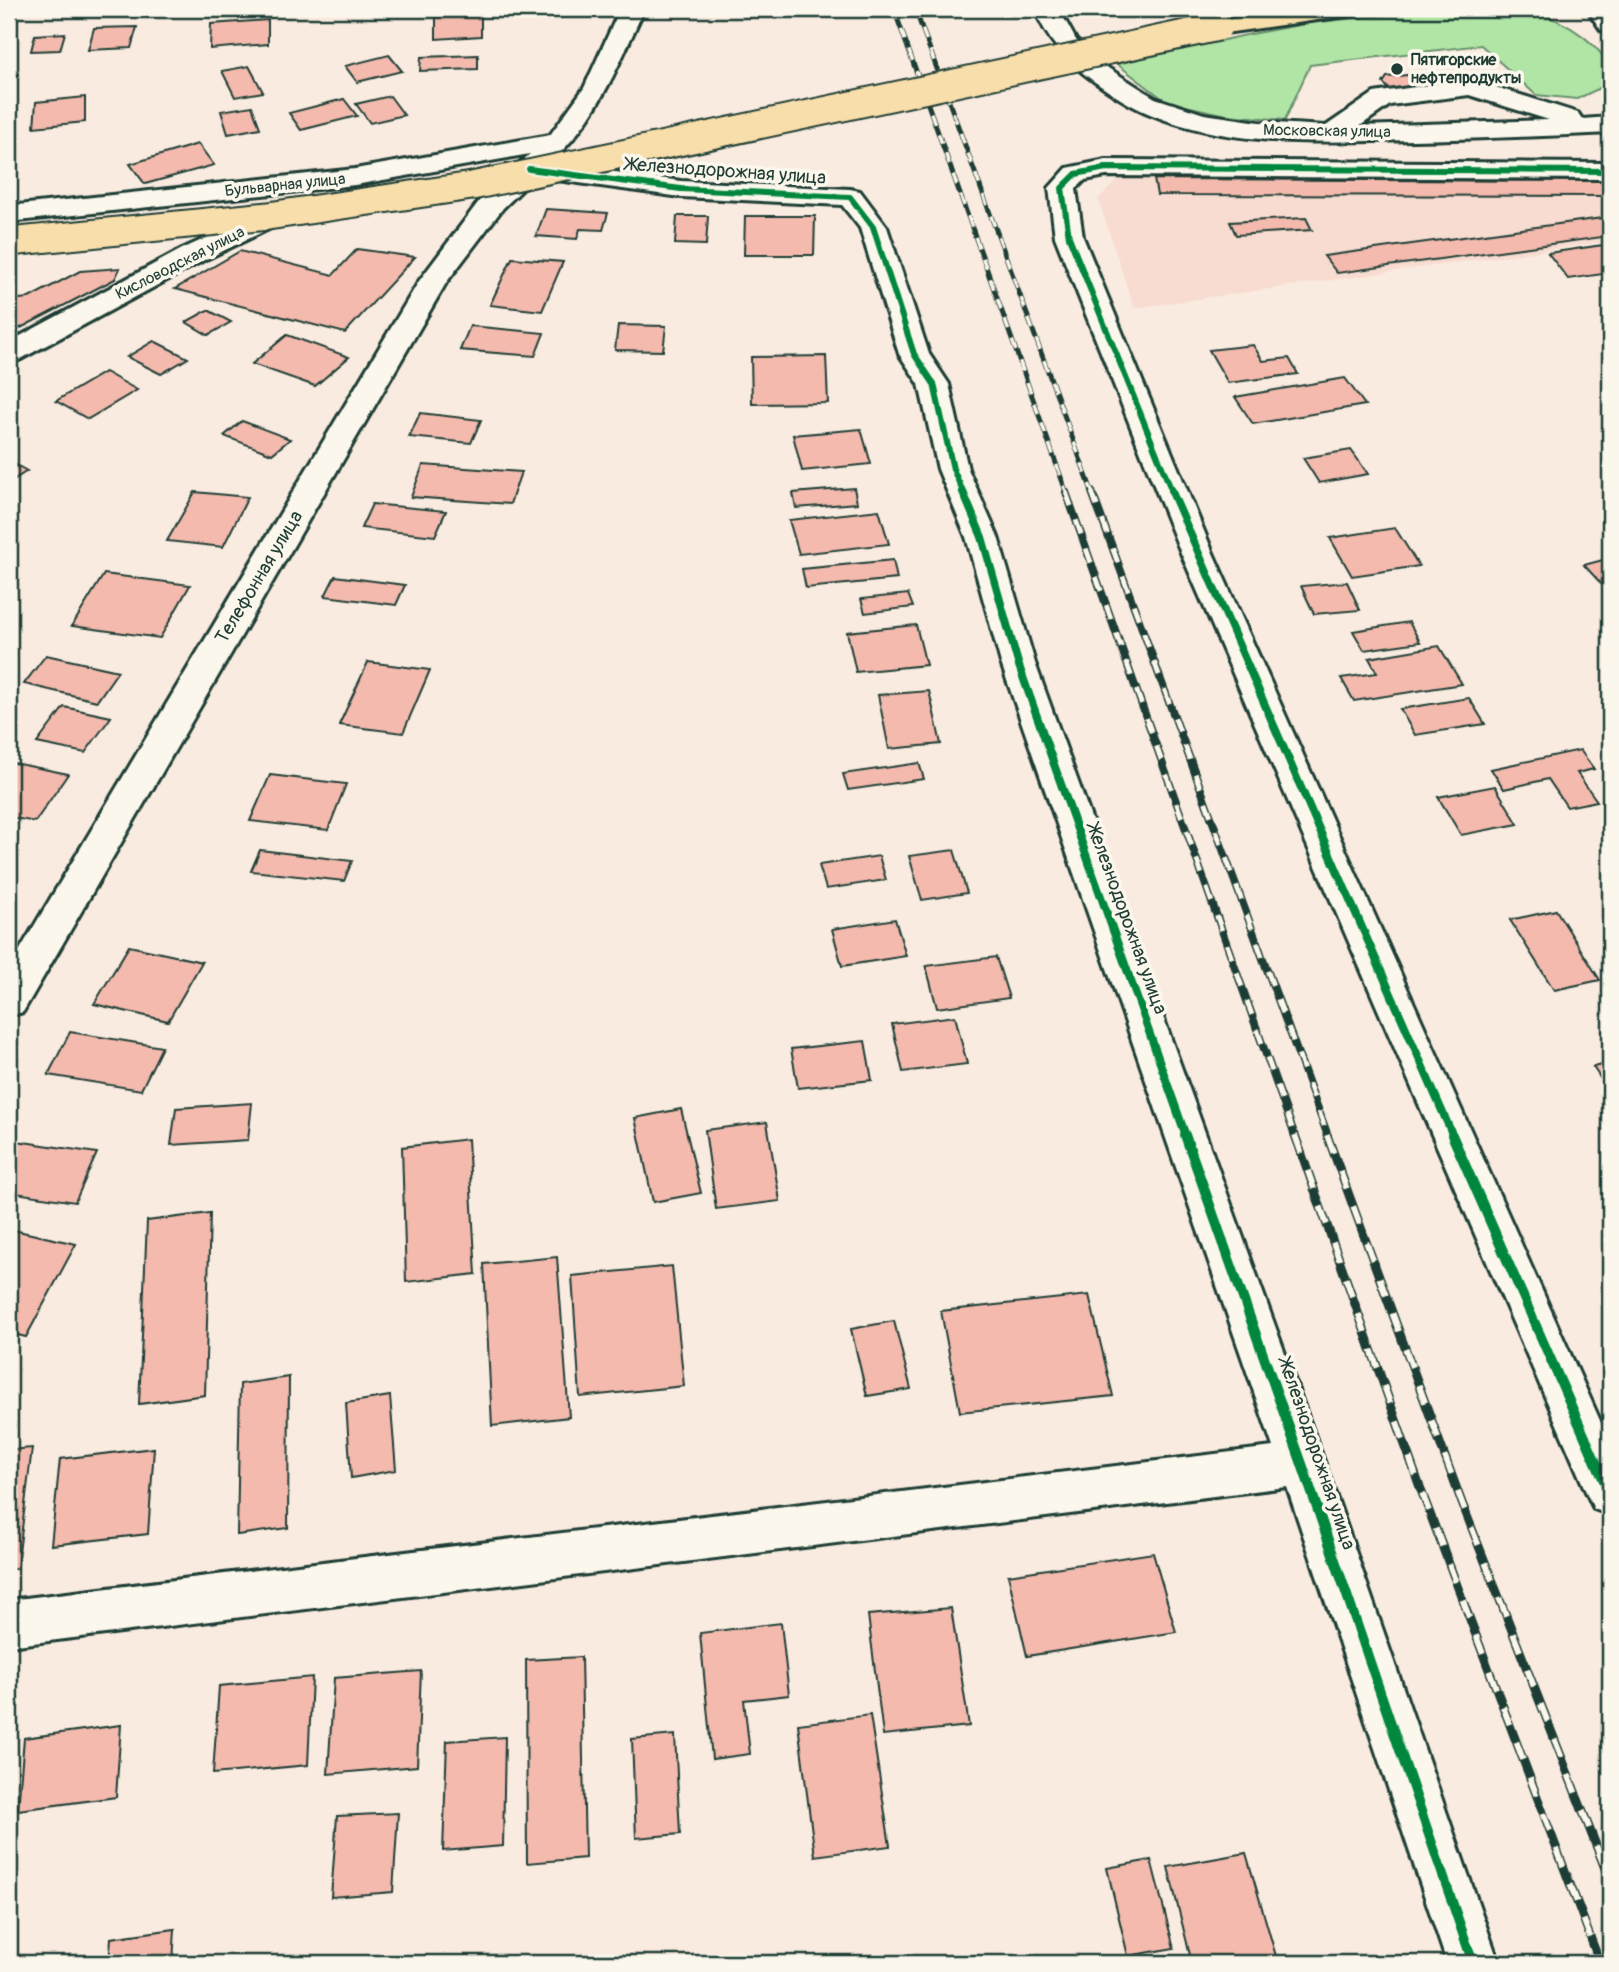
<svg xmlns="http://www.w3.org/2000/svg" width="1619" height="1972" font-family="Pangolin,sans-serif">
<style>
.built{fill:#f8dcd1}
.green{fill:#b1e5a6;stroke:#68916d;stroke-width:2}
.building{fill:#f4baae;stroke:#1f3d34;stroke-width:2}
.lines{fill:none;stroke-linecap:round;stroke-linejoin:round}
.minor-casing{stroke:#1f3d34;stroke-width:6}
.major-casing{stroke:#1f3d34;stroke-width:6}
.minor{fill:#fbf7ec;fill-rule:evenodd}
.major{fill:#f8deab;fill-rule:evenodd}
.tram{stroke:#1f3d34;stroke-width:2}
.rail-far2-casing{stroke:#1f3d34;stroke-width:5}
.rail-far1-casing{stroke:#1f3d34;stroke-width:8}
.rail-casing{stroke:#1f3d34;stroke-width:9}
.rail-far2{stroke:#fbf7ec;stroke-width:3.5;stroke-dasharray:11;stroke-linecap:butt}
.rail-far1{stroke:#fbf7ec;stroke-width:5;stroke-dasharray:15;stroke-linecap:butt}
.rail{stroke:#fbf7ec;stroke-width:6;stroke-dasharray:19;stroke-linecap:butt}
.major-bridge-casing{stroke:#1f3d34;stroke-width:31;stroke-linecap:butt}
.major-bridge{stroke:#f8deab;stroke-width:27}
.cycleway-far2-casing{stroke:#fbf7ec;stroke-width:10}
.cycleway-far1-casing{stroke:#fbf7ec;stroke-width:12}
.cycleway-casing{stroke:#fbf7ec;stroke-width:15}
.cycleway-far2{stroke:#00873e;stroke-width:6}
.cycleway-far1{stroke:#00873e;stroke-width:8}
.cycleway{stroke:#00873e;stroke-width:10}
.poi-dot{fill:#1f3d34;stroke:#fbf7ec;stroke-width:2.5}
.labels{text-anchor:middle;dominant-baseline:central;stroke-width:7;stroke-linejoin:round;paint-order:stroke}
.far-poi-label{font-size:16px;font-weight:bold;fill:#1f3d34;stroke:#fbf7ec;text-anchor:start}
.far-street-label{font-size:16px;fill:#1f3d34;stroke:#fbf7ec}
.street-label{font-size:19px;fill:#1f3d34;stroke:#fbf7ec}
</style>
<rect width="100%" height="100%" fill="#faebe0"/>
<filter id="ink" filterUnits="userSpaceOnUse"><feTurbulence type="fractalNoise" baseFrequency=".0143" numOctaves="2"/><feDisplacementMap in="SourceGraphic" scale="14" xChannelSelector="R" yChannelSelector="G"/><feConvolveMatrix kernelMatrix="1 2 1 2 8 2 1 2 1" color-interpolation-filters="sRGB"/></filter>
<g filter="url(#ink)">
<path class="built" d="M1124 174 1610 177V241L1134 308 1098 199Z"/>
<path class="green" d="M1442 9C1467 9 1494 6 1519 9 1555 14 1592 36 1610 66L1602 87 1577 99 1536 95 1481 45 1310 65 1285 120 1227 115 1167 102 1117 64 1246 35 1310 23Z"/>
<g class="building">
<path d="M481 14V36L436 39V17Z"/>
<path d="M268 20V44L210 49 211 24Z"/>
<path d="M137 27 131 48 88 50 94 28Z"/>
<path d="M65 33 60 50 31 51 35 35Z"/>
<path d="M389 55 402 71 357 82 345 66Z"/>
<path d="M478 55V69L420 71 421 57Z"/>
<path d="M249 66 263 92 235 97 222 71Z"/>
<path d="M1418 74 1437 75 1455 93 1401 102 1383 83 1387 77Z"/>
<path d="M390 96 404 115 370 123 356 104Z"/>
<path d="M85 97V122L34 127 36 102Z"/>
<path d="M344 99 357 116 301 130 289 113Z"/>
<path d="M252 106 260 128 228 134 221 111Z"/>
<path d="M198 144 214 165 145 184 130 164Z"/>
<path d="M1154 179 1610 181V196L1157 195Z"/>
<path d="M546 209 608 213 603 230 580 229 577 239 536 236Z"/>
<path d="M677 216H708L706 245 675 244Z"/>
<path d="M745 216H815L814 255H744Z"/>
<path d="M1610 217V236L1337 273 1324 256Z"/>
<path d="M1306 218 1312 230 1236 235 1230 222Z"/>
<path d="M1610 244V273L1568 279 1548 253Z"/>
<path d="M357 249 415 257 345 333 175 289 240 251 333 275Z"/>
<path d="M512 258 563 262 542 311 490 305Z"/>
<path d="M120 268 115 279 9 334V300L29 298 80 271Z"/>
<path d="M208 310 231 322 208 335 186 322Z"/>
<path d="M618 325 666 326 663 351 615 350Z"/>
<path d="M470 326 544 333 535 356 460 350Z"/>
<path d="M287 335 349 357 315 386 252 364Z"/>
<path d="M154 341 188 358 161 374 127 357Z"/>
<path d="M1253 345 1263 361 1289 358 1298 374 1228 383 1209 350Z"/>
<path d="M826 356 828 403 752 404 751 357Z"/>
<path d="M105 372 137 390 88 419 56 401Z"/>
<path d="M1345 378 1365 405 1253 424 1235 397Z"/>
<path d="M420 413 481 420 471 443 409 437Z"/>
<path d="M242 421 290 439 272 454 224 436Z"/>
<path d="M861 429 871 464 802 471 793 435Z"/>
<path d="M1351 450 1368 474 1319 483 1303 458Z"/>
<path d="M9 461 27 471 9 483Z"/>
<path d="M423 465 521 472 510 504 411 497Z"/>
<path d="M854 488 857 503 796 508 793 493Z"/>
<path d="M195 492 248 497 223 547 167 541Z"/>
<path d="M372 504 446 511 435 536 361 528Z"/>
<path d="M879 510 889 544 799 554 789 520Z"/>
<path d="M1395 528 1419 566 1352 576 1330 538Z"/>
<path d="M1610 558V587L1605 588 1584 565Z"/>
<path d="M893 560 897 579 806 588 802 569Z"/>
<path d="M104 574 190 585 160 638 72 626Z"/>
<path d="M335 576 405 585 396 605 325 596Z"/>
<path d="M1347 582 1360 610 1314 614 1301 586Z"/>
<path d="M908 594 913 607 865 613 861 599Z"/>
<path d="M1409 622 1420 642 1364 650 1353 631Z"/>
<path d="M916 625 926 665 856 672 847 632Z"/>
<path d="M1439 646 1462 684 1354 701 1341 678 1377 673 1369 658Z"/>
<path d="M46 655 118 671 97 701 24 684Z"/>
<path d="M368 662 430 670 403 733 339 725Z"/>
<path d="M929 691 941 744 889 749 878 695Z"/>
<path d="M1469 698 1485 724 1415 735 1400 709Z"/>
<path d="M64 707 111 717 85 753 37 743Z"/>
<path d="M1580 750 1594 769 1577 773 1597 801 1567 807 1548 779 1504 789 1491 769Z"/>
<path d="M9 762 68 774 35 822 9 817Z"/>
<path d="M919 763 924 779 848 790 843 774Z"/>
<path d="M270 775 346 784 328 830 250 821Z"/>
<path d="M1495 786 1518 824 1461 835 1438 797Z"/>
<path d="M260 850 352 861 344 881 251 871Z"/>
<path d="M954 850 967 893 922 900 909 856Z"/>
<path d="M879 856 886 880 826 889 819 865Z"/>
<path d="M1556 910 1600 980 1554 990 1510 920Z"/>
<path d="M895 919 906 956 842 966 832 929Z"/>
<path d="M129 946 202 962 168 1021 94 1004Z"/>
<path d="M996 957 1009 998 937 1008 926 966Z"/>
<path d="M955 1016 967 1064 903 1072 892 1024Z"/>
<path d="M70 1032 162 1047 141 1090 48 1075Z"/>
<path d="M865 1041 872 1080 798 1088 791 1049Z"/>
<path d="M1610 1063V1093L1593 1067Z"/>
<path d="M252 1103 248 1140 171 1145 176 1108Z"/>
<path d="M681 1109 701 1193 653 1202 635 1118Z"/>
<path d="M767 1122 780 1201 716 1209 705 1130Z"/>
<path d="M468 1139 476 1274 406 1282 402 1147Z"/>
<path d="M10 1140 97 1153 75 1202 9 1192Z"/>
<path d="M210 1213 205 1395 139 1404 147 1221Z"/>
<path d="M9 1229 76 1244 26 1337 9 1333Z"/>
<path d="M557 1257 569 1417 492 1426 484 1264Z"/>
<path d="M672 1266 684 1386 580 1397 572 1276Z"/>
<path d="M1089 1295 1113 1396 960 1412 941 1311Z"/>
<path d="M894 1321 911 1389 867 1396 851 1329Z"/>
<path d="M289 1377 288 1528 237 1535 240 1384Z"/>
<path d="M390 1396 396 1470 351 1478 346 1403Z"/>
<path d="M32 1448 17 1569H9V1450Z"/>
<path d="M154 1448 148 1534 51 1545 60 1459Z"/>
<path d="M1153 1553 1176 1632 1027 1656 1008 1575Z"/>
<path d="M951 1608 969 1726 883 1735 868 1615Z"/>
<path d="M781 1623 789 1695 744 1700 750 1754 712 1759 700 1633Z"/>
<path d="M581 1657 585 1858 527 1863 526 1660Z"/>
<path d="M421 1671 417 1766 328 1774 334 1678Z"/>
<path d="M312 1677 308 1765 213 1774 219 1686Z"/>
<path d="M870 1715 890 1846 815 1856 798 1724Z"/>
<path d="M121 1725 116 1797 18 1810 24 1738Z"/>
<path d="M675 1735 680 1834 636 1838 632 1739Z"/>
<path d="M505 1737 503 1846 443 1851 447 1741Z"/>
<path d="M398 1813 393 1892 331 1897 337 1816Z"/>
<path d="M1246 1853 1278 1963H1192L1168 1867Z"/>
<path d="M1151 1860 1174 1948 1128 1956 1107 1868Z"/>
<path d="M175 1929 173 1963H109L111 1938Z"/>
</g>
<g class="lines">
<defs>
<g id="minor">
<path d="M620 9H644C619 65 596 121 550 163L681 181 850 189 860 191 887 227 929 354 949 384 968 469 998 537 1035 663 1325 1464 1499 1963H1447L1287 1487 9 1646V1600L1273 1447 1001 663 966 537 938 469 919 384 899 354 860 228 842 205 681 197 535 177 503 208 446 283 23 1012 9 1016V968L419 281 483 196 530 154 355 185 9 222V206L355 169 550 135 584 88Z"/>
<path d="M1035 9H1059L1076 40 1108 68 1155 98 1204 114 1259 122 1326 126 1374 93 1470 79 1578 113 1582 119 1610 117V133C1545 136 1479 139 1413 140 1327 142 1231 148 1150 114 1130 106 1112 94 1095 82 1067 62 1047 41 1035 9ZM1469 95 1549 120 1360 126 1390 105Z"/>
<path d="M1587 9H1610V32L1601 30Z"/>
<path d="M1106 160 1610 163V179L1106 176 1085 180 1076 189 1083 237 1213 553 1610 1443V1515L1594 1509 1587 1494 1181 553 1055 237 1049 188 1067 168Z"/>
<path d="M286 202 296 204 300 210 296 216 202 261 19 360 9 363V342L182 249Z"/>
</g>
<g id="major">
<path d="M1180 9H1206L1203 14 1192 16 1183 14Z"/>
<path d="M1296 9H1358L1355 14 1346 16 1218 34 1209 32 1206 27 1209 22 1218 20Z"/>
</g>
</defs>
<use href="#minor" class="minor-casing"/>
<use href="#major" class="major-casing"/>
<use href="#minor" class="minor"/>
<use href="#major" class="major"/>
<path class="tram" d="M9 233 366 195 470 178 1212 21 1290 9"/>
<defs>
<g id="rail-far2">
<path d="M894 9 1067 494"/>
<path d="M915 9 1093 494"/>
</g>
<g id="rail-far1">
<path d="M1066 492 1295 1136"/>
<path d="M1092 492 1328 1136"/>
</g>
<g id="rail">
<path d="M1295 1135 1421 1490 1600 1963"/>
<path d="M1327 1135 1462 1503 1610 1881"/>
</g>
</defs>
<use href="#rail-far2" class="rail-far2-casing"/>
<use href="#rail-far1" class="rail-far1-casing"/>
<use href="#rail" class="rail-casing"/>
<use href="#rail-far2" class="rail-far2"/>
<use href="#rail-far1" class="rail-far1"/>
<use href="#rail" class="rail"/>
<defs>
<path id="major-bridge" d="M9 242 268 216 472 186 1218 27"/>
</defs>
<use href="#major-bridge" class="major-bridge-casing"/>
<use href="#major-bridge" class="major-bridge"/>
<defs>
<g id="cycleway-far2">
<path d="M529 169 681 189 850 197 873 227 914 354 934 384 953 469 964 494"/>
<path d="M1173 494 1069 237 1062 188 1076 174 1106 168 1610 171"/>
</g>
<g id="cycleway-far1">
<path d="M963 492 982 537 1018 663 1186 1136"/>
<path d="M1172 492 1453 1136"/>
</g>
<g id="cycleway">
<path d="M1185 1135 1302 1464 1473 1963"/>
<path d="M1452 1135 1610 1494"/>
</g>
</defs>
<use href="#cycleway-far2" class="cycleway-far2-casing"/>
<use href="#cycleway-far1" class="cycleway-far1-casing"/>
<use href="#cycleway" class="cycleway-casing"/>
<use href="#cycleway-far2" class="cycleway-far2"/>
<use href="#cycleway-far1" class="cycleway-far1"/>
<use href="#cycleway" class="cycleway"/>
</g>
</g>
<circle class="poi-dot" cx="1397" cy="69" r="7"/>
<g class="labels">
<g class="far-poi-label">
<text x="1411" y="60">Пятигорские<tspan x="1411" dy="18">нефтепродукты</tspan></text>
</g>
<g class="far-street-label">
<text transform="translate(1327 131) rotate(1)">Московская улица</text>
<text transform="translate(285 185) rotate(-6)">Бульварная улица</text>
<text transform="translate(180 263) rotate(-27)">Кисловодская улица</text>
</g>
<g class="street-label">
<text transform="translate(726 171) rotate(4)">Железнодорожная улица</text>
<text transform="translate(259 577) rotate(-59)">Телефонная улица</text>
<text transform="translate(1127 919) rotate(70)">Железнодорожная улица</text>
<text transform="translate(1317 1454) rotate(71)">Железнодорожная улица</text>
</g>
</g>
<rect width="1619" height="1972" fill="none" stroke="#fbf7ec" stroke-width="35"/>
<rect x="18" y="18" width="1584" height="1937" fill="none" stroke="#1f3d34" stroke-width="2.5" filter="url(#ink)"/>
</svg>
